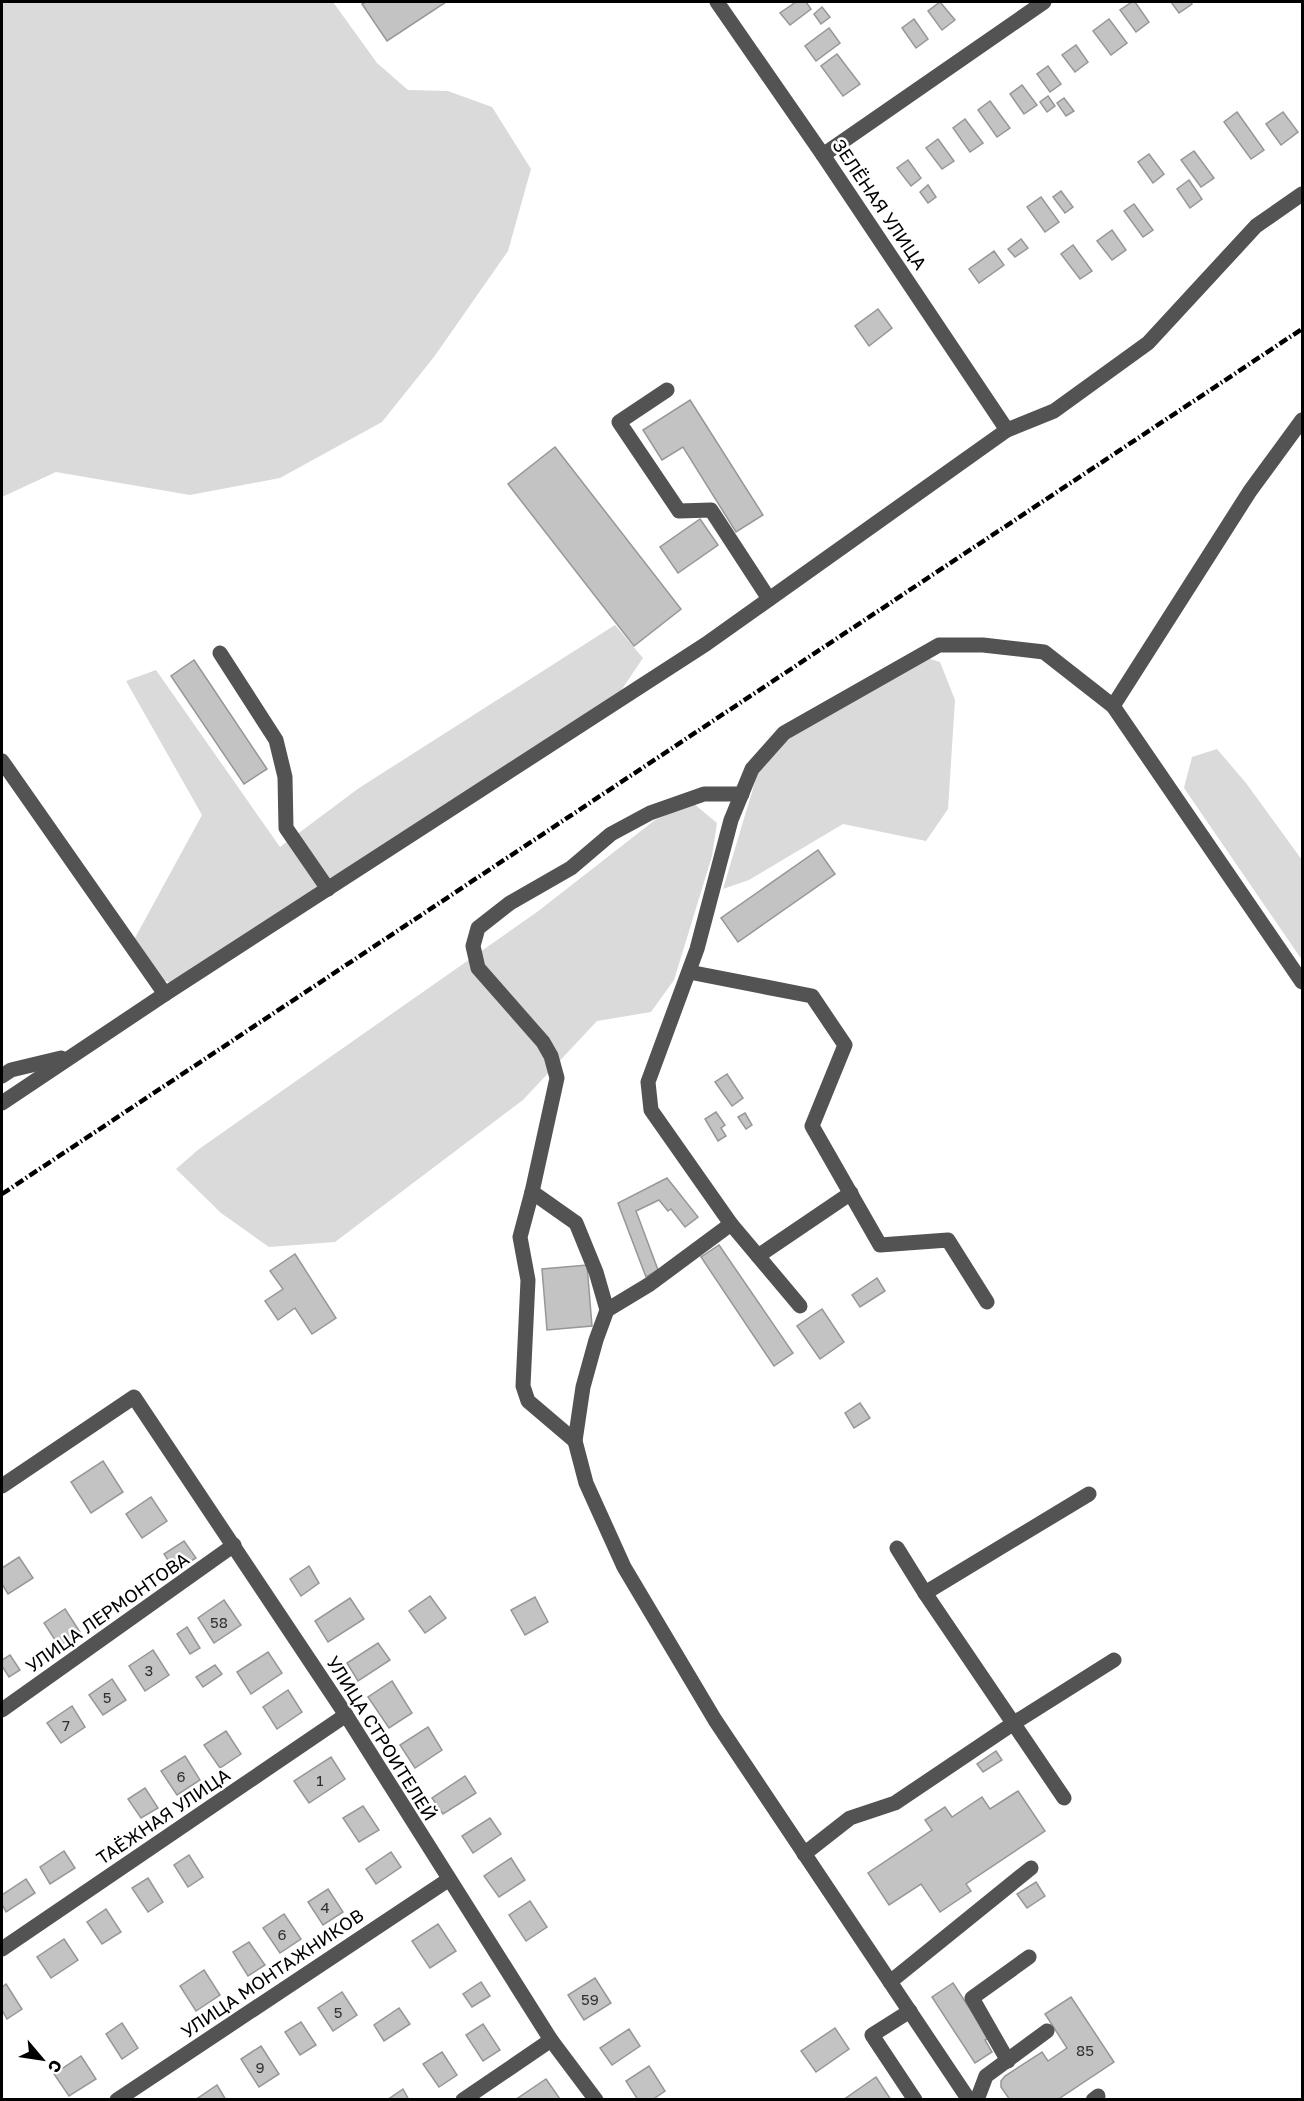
<svg xmlns="http://www.w3.org/2000/svg" width="1304" height="2101" font-family="'Golos Text',sans-serif">
<style>
.green{fill:#dadada}
.building{fill:#c3c3c3;stroke:#979797;stroke-width:1.5}
.lines{fill:none;stroke-linecap:round;stroke-linejoin:round}
.minor{stroke:#535353;stroke-width:15}
.rail{stroke:#000;stroke-width:4.5;stroke-dasharray:9 3 1.5 3;stroke-linecap:butt}
.labels{text-anchor:middle;dominant-baseline:central;stroke-width:5;stroke-linejoin:round;paint-order:stroke}
.number-label{font-size:15px;fill:#313131}
.street-label{font-size:18px;fill:#000;stroke:#fff}
</style>
<rect width="100%" height="100%" fill="#fff"/>
<g class="green">
<path d="M2 2H333L377 63 408 90 448 91 492 107 531 169 508 251 434 357 382 422 280 478 190 495 56 472 2 497Z"/>
<path d="M615 625 643 658 610 707 173 983 150 977 130 947 202 815 126 681 156 670 280 847 359 788Z"/>
<path d="M911 653 940 662 955 700 948 809 926 841 843 824 749 880 723 889 763 755Z"/>
<path d="M1217 749 1246 783 1302 860V960L1184 788 1192 757Z"/>
<path d="M693 803 717 823 712 856 674 980 651 1012 597 1021 523 1100 335 1242 269 1247 221 1213 176 1169 199 1149 537 912 655 820Z"/>
</g>
<g class="building">
<path d="M366 2H446L387 41 362 4Z"/>
<path d="M796 2H806L811 9 790 25 780 13Z"/>
<path d="M940 2 955 20 942 30 928 11Z"/>
<path d="M1132 2H1135L1149 22 1136 32 1120 10Z"/>
<path d="M1171 2H1191L1192 4 1179 13Z"/>
<path d="M822 7 830 17 821 24 814 14Z"/>
<path d="M914 19 928 39 916 48 902 28Z"/>
<path d="M1109 19 1127 43 1111 55 1093 31Z"/>
<path d="M829 28 840 43 816 61 805 46Z"/>
<path d="M1076 45 1088 62 1075 72 1062 55Z"/>
<path d="M837 54 860 84 843 96 821 66Z"/>
<path d="M1048 66 1061 84 1050 92 1037 74Z"/>
<path d="M1022 85 1037 105 1024 114 1010 94Z"/>
<path d="M1048 96 1055 106 1047 112 1040 102Z"/>
<path d="M1064 98 1074 111 1066 116 1057 103Z"/>
<path d="M990 101 1010 128 997 137 978 110Z"/>
<path d="M1237 112 1264 150 1251 159 1224 122Z"/>
<path d="M1283 112 1298 132 1281 145 1266 124Z"/>
<path d="M965 119 983 143 970 152 953 128Z"/>
<path d="M938 139 954 161 942 169 926 148Z"/>
<path d="M1194 151 1214 178 1201 187 1181 160Z"/>
<path d="M1149 154 1164 174 1153 183 1138 162Z"/>
<path d="M908 160 921 178 911 186 897 168Z"/>
<path d="M1189 180 1202 199 1190 208 1177 189Z"/>
<path d="M928 185 936 197 928 203 920 192Z"/>
<path d="M1061 191 1073 207 1065 213 1053 197Z"/>
<path d="M1041 197 1059 222 1045 232 1027 207Z"/>
<path d="M1134 204 1153 230 1143 237 1124 211Z"/>
<path d="M1112 230 1126 250 1112 260 1097 241Z"/>
<path d="M1021 239 1028 248 1015 257 1008 249Z"/>
<path d="M1073 245 1092 271 1080 279 1061 254Z"/>
<path d="M994 251 1004 265 979 283 969 269Z"/>
<path d="M878 309 892 328 869 346 855 326Z"/>
<path d="M690 400 763 515 736 532 683 447 662 460 643 430Z"/>
<path d="M555 447 681 609 634 646 508 484Z"/>
<path d="M700 519 718 545 678 573 660 547Z"/>
<path d="M194 660 267 769 244 784 171 676Z"/>
<path d="M818 850 835 874 738 942 721 918Z"/>
<path d="M727 1074 743 1098 732 1106 715 1082Z"/>
<path d="M716 1112 725 1125 721 1128 726 1136 718 1141 705 1119Z"/>
<path d="M745 1113 752 1125 746 1129 738 1117Z"/>
<path d="M667 1178 698 1217 685 1227 671 1209 668 1211 659 1200 636 1211 658 1270 646 1277 618 1203Z"/>
<path d="M719 1245 793 1353 774 1366 701 1257Z"/>
<path d="M295 1254 336 1318 312 1334 295 1308 278 1320 265 1301 283 1289 270 1271Z"/>
<path d="M587 1265 592 1326 547 1330 542 1269Z"/>
<path d="M877 1278 885 1291 860 1307 852 1295Z"/>
<path d="M822 1309 844 1342 820 1359 797 1326Z"/>
<path d="M860 1403 870 1418 854 1428 845 1413Z"/>
<path d="M103 1461 123 1492 91 1513 71 1482Z"/>
<path d="M151 1497 167 1521 142 1538 126 1514Z"/>
<path d="M184 1541 196 1558 175 1571 164 1554Z"/>
<path d="M19 1557 33 1578 8 1594 2 1584V1568Z"/>
<path d="M309 1566 319 1583 301 1596 290 1579Z"/>
<path d="M430 1596 446 1618 425 1633 409 1611Z"/>
<path d="M535 1597 548 1622 525 1635 511 1610Z"/>
<path d="M350 1598 364 1619 328 1642 315 1621Z"/>
<path d="M224 1600 241 1625 214 1643 198 1618Z"/>
<path d="M65 1609 80 1632 59 1646 44 1623Z"/>
<path d="M187 1627 200 1648 190 1654 177 1634Z"/>
<path d="M378 1643 390 1660 358 1681 347 1663Z"/>
<path d="M153 1650 169 1675 145 1691 129 1666Z"/>
<path d="M268 1652 282 1673 251 1694 237 1672Z"/>
<path d="M10 1655 20 1670 9 1677 2 1666V1660Z"/>
<path d="M215 1665 222 1674 203 1687 196 1677Z"/>
<path d="M112 1679 126 1700 103 1715 89 1695Z"/>
<path d="M392 1681 412 1713 389 1728 368 1697Z"/>
<path d="M288 1690 302 1712 277 1729 263 1707Z"/>
<path d="M72 1706 85 1727 61 1743 47 1723Z"/>
<path d="M428 1727 442 1750 415 1768 400 1745Z"/>
<path d="M226 1731 241 1754 220 1768 204 1745Z"/>
<path d="M996 1751 1002 1760 983 1772 977 1764Z"/>
<path d="M185 1756 200 1780 177 1795 161 1771Z"/>
<path d="M331 1757 345 1779 309 1803 294 1781Z"/>
<path d="M465 1776 476 1793 443 1814 432 1798Z"/>
<path d="M145 1788 158 1808 141 1818 128 1799Z"/>
<path d="M1018 1791 1045 1831 966 1884 971 1891 940 1912 921 1884 889 1905 868 1873 932 1830 925 1820 945 1807 952 1817 982 1797 990 1809Z"/>
<path d="M363 1806 379 1830 359 1842 343 1818Z"/>
<path d="M490 1818 501 1834 473 1853 462 1836Z"/>
<path d="M64 1851 75 1868 50 1884 40 1867Z"/>
<path d="M391 1852 401 1867 376 1884 366 1869Z"/>
<path d="M189 1855 203 1877 188 1887 174 1865Z"/>
<path d="M511 1858 525 1880 499 1897 484 1876Z"/>
<path d="M148 1878 163 1902 148 1912 132 1888Z"/>
<path d="M26 1879 35 1893 6 1912 2 1904V1895Z"/>
<path d="M1036 1882 1045 1896 1027 1908 1017 1894Z"/>
<path d="M328 1889 343 1912 323 1925 308 1902Z"/>
<path d="M530 1901 547 1927 526 1941 509 1915Z"/>
<path d="M106 1909 121 1932 102 1944 87 1922Z"/>
<path d="M284 1914 301 1939 280 1953 263 1928Z"/>
<path d="M438 1924 456 1951 430 1968 412 1941Z"/>
<path d="M64 1939 78 1960 51 1978 37 1957Z"/>
<path d="M249 1942 265 1965 248 1976 233 1952Z"/>
<path d="M204 1970 220 1995 196 2011 180 1986Z"/>
<path d="M595 1978 611 2003 584 2020 568 1995Z"/>
<path d="M481 1982 490 1996 472 2007 463 1994Z"/>
<path d="M953 1983 989 2038 985 2040 992 2052 975 2063 932 1997Z"/>
<path d="M6 1984 22 2009 7 2019 2 2010V1987Z"/>
<path d="M342 1992 357 2015 333 2031 318 2008Z"/>
<path d="M1071 1997 1114 2062 1057 2100H1010L1001 2087V2081L1005 2076 1042 2052 1048 2061 1067 2048 1045 2014Z"/>
<path d="M399 2008 410 2024 384 2041 374 2025Z"/>
<path d="M301 2022 316 2045 300 2055 285 2032Z"/>
<path d="M122 2023 138 2048 122 2059 106 2034Z"/>
<path d="M483 2024 500 2050 483 2061 466 2035Z"/>
<path d="M835 2028 849 2049 816 2072 801 2051Z"/>
<path d="M629 2029 640 2046 612 2065 600 2048Z"/>
<path d="M261 2046 279 2074 259 2087 241 2059Z"/>
<path d="M442 2052 457 2075 439 2087 423 2064Z"/>
<path d="M81 2056 96 2079 69 2096 54 2074Z"/>
<path d="M649 2066 665 2091 652 2100H638L626 2081Z"/>
<path d="M876 2077 891 2100H843Z"/>
<path d="M546 2079 560 2099 515 2100Z"/>
<path d="M217 2085 226 2100H195Z"/>
<path d="M403 2089 409 2100H387Z"/>
</g>
<g class="lines">
<g class="minor">
<path d="M717 2 823 155 1007 430"/>
<path d="M823 155 1044 2"/>
<path d="M667 390 619 422 679 511 711 510 769 599"/>
<path d="M1302 420 1250 491 1113 706 1302 982"/>
<path d="M220 653 276 740 285 777 286 828 328 889"/>
<path d="M2 761 165 994"/>
<path d="M689 972 812 996 845 1045 812 1126 880 1245 948 1240 987 1302"/>
<path d="M2 1076 11 1070 61 1058"/>
<path d="M2 1103 165 994 706 644 1007 430 1054 411 1148 343 1256 226 1302 194"/>
<path d="M532 1192 576 1223 596 1272 607 1310"/>
<path d="M731 1224 650 1284 607 1310 596 1340 583 1387 575 1441 586 1483 624 1567 715 1720 969 2100"/>
<path d="M758 1256 851 1193"/>
<path d="M800 1306 731 1224 651 1110 648 1082 697 949 731 820 752 769 784 733 939 645H983L1044 652 1113 706"/>
<path d="M575 1441 528 1401 523 1386 528 1280 520 1237 532 1192 557 1078 551 1056 543 1042 478 968 473 946 478 928 510 903 571 868 611 834 650 813 704 794H742"/>
<path d="M2 1486 134 1397 346 1715 551 2040 596 2100"/>
<path d="M897 1548 925 1593 1064 1798"/>
<path d="M925 1593 1089 1494"/>
<path d="M2 1710 234 1545"/>
<path d="M804 1854 850 1818 895 1803 1014 1723 1114 1660"/>
<path d="M2 1949 346 1715"/>
<path d="M890 1982 1031 1868"/>
<path d="M910 2011 872 2035 915 2100"/>
<path d="M1008 2061 972 1998 1029 1957"/>
<path d="M117 2100 448 1880"/>
<path d="M463 2100 551 2040"/>
<path d="M977 2100 986 2076 1047 2031"/>
<path d="M1093 2100 1098 2096"/>
</g>
<path class="rail" d="M2 1194 1302 329"/>
</g>
<g class="labels">
<g class="number-label">
<text x="219" y="1622">58</text>
<text x="149" y="1670">3</text>
<text x="107" y="1697">5</text>
<text x="66" y="1725">7</text>
<text x="181" y="1776">6</text>
<text x="320" y="1780">1</text>
<text x="325" y="1907">4</text>
<text x="282" y="1934">6</text>
<text x="590" y="1999">59</text>
<text x="338" y="2012">5</text>
<text x="1085" y="2050">85</text>
<text x="260" y="2067">9</text>
</g>
<g class="street-label">
<text transform="translate(880 204) rotate(56)">ЗЕЛЁНАЯ УЛИЦА</text>
<text transform="translate(107 1612) rotate(-35)">УЛИЦА ЛЕРМОНТОВА</text>
<text transform="translate(382 1738) rotate(58)">УЛИЦА СТРОИТЕЛЕЙ</text>
<text transform="translate(163 1816) rotate(-34)">ТАЁЖНАЯ УЛИЦА</text>
<text transform="translate(272 1973) rotate(-34)">УЛИЦА МОНТАЖНИКОВ</text>
</g>
</g>
<rect width="1304" height="2101" fill="none" stroke="#000000" stroke-width="6"/>
<g transform="translate(42 2059) rotate(119)" stroke="#ffffff" stroke-width="4.5" paint-order="stroke">
<path d="M0-4.5L10 22L0 15L-10 22Z" fill="#000000"/>
<text y="-9" font-size="16" font-weight="bold" text-anchor="middle" fill="#000000">С</text>
</g>
</svg>
